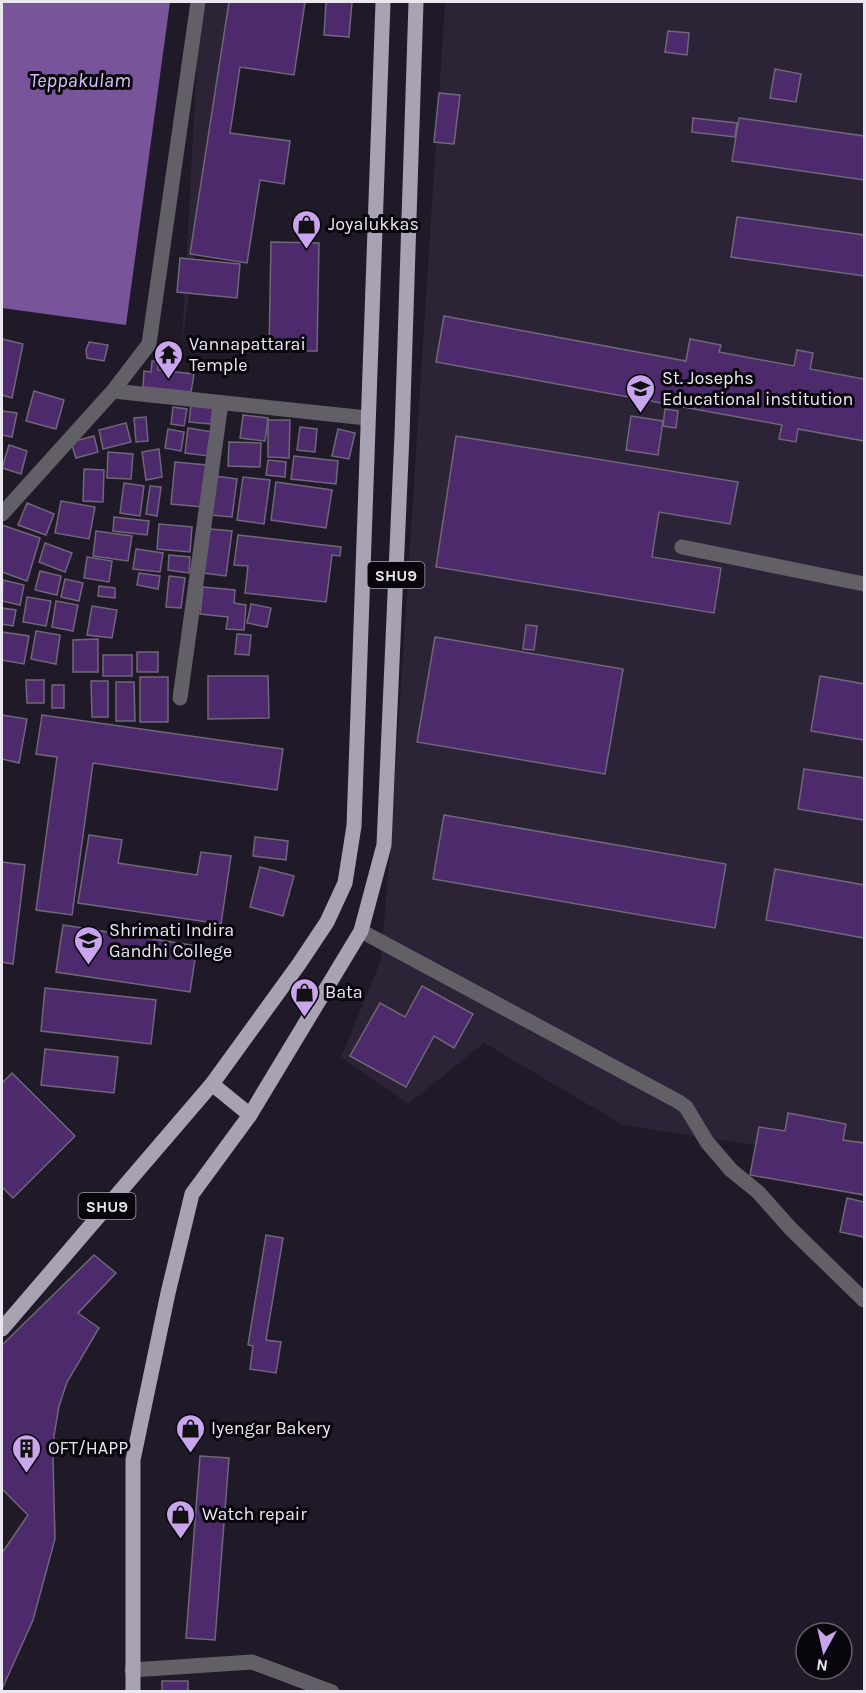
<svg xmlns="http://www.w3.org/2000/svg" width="866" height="1693" font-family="Karla,sans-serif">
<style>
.built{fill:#2d2337}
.water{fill:#78559a}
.building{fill:#4c2a6b;stroke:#6f6779;stroke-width:1.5}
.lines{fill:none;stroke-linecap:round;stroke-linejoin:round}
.minor{stroke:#625f67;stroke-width:15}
.major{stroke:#a9a2b2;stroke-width:15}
.labels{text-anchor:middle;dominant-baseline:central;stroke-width:6;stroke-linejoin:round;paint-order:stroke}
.shield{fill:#08060c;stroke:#a7a4ac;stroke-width:1.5}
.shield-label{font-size:16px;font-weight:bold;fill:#ebe7f1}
.poi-label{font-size:18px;fill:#ebe7f1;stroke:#08060c;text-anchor:start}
.water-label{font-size:20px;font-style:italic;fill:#dbbff9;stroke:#08060c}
</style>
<rect width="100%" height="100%" fill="#201928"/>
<g class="built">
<path d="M200 2H230L182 344Z"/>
<path d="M445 2H864V1162L623 1125 484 1043 408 1104 341 1057 381 960 392 825Z"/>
</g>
<path class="water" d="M2 2H170L126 325 2 308Z"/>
<g class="building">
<path d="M229 2H305L294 75 240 67 230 133 290 141 284 184 260 180 247 263 190 254Z"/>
<path d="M326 2H352L349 37 324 35Z"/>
<path d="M668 31 689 33 687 55 665 52Z"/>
<path d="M775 69 801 74 796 102 770 98Z"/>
<path d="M439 93 460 95 454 144 434 142Z"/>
<path d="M693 118 737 123 735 137 692 132Z"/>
<path d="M739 118 864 136V180L732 161Z"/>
<path d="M737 217 864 235V276L731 257Z"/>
<path d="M271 242 319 243 317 351H269Z"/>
<path d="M180 258 240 264 237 298 177 292Z"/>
<path d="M444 316 686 361 690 339 721 345 719 352 794 366 797 350 813 353 810 369 864 379V441L798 429 796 442 779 439 782 425 436 362Z"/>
<path d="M2 339 23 344 12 398 2 395Z"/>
<path d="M89 342 108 345 104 361 87 358 86 350Z"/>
<path d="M152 361H158V370L194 374 191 392 143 387 144 371 151 372Z"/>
<path d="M34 391 64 400 56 429 26 421Z"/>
<path d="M191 405 213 407 211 424 189 422Z"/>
<path d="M173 407 187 409 184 426 171 424Z"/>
<path d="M665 409 678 411 676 428 663 426Z"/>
<path d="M2 411 17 413 12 437 2 435Z"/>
<path d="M243 415 268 418 265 441 240 438Z"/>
<path d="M631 416 663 421 658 455 626 450Z"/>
<path d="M146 417 148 441 136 442 134 418Z"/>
<path d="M268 420H290L289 458 268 457Z"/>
<path d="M126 423 131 442 103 449 99 430Z"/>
<path d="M300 427 317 429 315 452 297 450Z"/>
<path d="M188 428 213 432 209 456 185 453Z"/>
<path d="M168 429 184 432 181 451 165 448Z"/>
<path d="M338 429 355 433 349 459 332 456Z"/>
<path d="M94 436 98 452 76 458 71 442Z"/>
<path d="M456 436 738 482 730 524 659 512 652 557 721 568 714 613 436 567Z"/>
<path d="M229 442 261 443 260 467 228 466Z"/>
<path d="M9 445 27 451 21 474 2 468Z"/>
<path d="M159 449 162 477 146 480 142 452Z"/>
<path d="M108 452 133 454 131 479 107 478Z"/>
<path d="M294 456 338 461 336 484 291 479Z"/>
<path d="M268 460 286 462 285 477 266 475Z"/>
<path d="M175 462 207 465 203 507 171 504Z"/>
<path d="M84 469 104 470 103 502 83 501Z"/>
<path d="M215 476 237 479 232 517 211 515Z"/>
<path d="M243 477 270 480 264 524 237 520Z"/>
<path d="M276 482 332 490 326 528 271 520Z"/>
<path d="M124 483 144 486 140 516 120 513Z"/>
<path d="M150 486 161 487 157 516 146 514Z"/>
<path d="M61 501 95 507 89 539 55 533Z"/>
<path d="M27 503 54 514 46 535 18 525Z"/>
<path d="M114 517 149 521 147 535 113 531Z"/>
<path d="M159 524 192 527 190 552 157 549Z"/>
<path d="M2 525 40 538 27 581 2 572Z"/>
<path d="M210 529 232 531 226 576 204 573Z"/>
<path d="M96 531 132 536 128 561 93 556Z"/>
<path d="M238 535 341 547 340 556 332 555 326 602 245 593 248 566 234 565Z"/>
<path d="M45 543 72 553 65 572 39 562Z"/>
<path d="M136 549 163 553 160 572 133 569Z"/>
<path d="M169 555 190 557 189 573 168 570Z"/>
<path d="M87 557 112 561 109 582 84 578Z"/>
<path d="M40 571 61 576 57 595 35 590Z"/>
<path d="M139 573 160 576 158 589 137 585Z"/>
<path d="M169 576 185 578 181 608 166 607Z"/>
<path d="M65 579 83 583 79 601 61 597Z"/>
<path d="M3 580 24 585 20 605 2 601Z"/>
<path d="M99 586 115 588V598L98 596Z"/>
<path d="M203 587 235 590 234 603 246 605 244 630 226 629 228 617 200 614Z"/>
<path d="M27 597 51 601 46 626 23 622Z"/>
<path d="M56 601 78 605 73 631 52 627Z"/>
<path d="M251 604 271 608 267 627 247 623Z"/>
<path d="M92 606 117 610 112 638 87 635Z"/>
<path d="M2 608 16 610 13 626 2 624Z"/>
<path d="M526 625 537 626 534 650 523 649Z"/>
<path d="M36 631 60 635 56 664 31 659Z"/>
<path d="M2 632 29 636 24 664 2 660Z"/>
<path d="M237 634 251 635 249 655 235 654Z"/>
<path d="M435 637 623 669 605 774 417 742Z"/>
<path d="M98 639V672H73V640Z"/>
<rect x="137" y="652" width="21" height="20"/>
<rect x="103" y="655" width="29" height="21"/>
<path d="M208 676H268L269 718 208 719Z"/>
<path d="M820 676 864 684V740L811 731Z"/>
<rect x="140" y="677" width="28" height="45"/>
<path d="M26 680H44V703H27Z"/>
<path d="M91 681H108V717H92Z"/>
<path d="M116 682H134L135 721H116Z"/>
<rect x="52" y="685" width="12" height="23"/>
<path d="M2 715 27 719 19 763 2 759Z"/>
<path d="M42 715 283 749 277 790 93 763 72 915 36 910 57 757 36 754Z"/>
<path d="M804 769 864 778V820L798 809Z"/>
<path d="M444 815 726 864 715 928 433 879Z"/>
<path d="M89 835 122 840 118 863 197 875 201 852 231 856 221 924 78 903Z"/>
<path d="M255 837 288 841 286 860 253 856Z"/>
<path d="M2 862 25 865 13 964 2 962Z"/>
<path d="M260 867 294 876 283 916 250 907Z"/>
<path d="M775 869 864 885V938L766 920Z"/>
<path d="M63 925 197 946 190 992 56 972Z"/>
<path d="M422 986 473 1014 454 1048 434 1036 406 1087 350 1056 380 1003 405 1017Z"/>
<path d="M45 988 156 1000 151 1044 41 1031Z"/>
<path d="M45 1049 118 1057 114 1093 41 1085Z"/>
<path d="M12 1073 75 1136 13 1198 2 1187V1083Z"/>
<path d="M788 1113 846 1124 843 1140 864 1143V1195L750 1175 759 1127 785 1131Z"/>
<path d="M847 1198 864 1202V1237L840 1232Z"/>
<path d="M266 1235 283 1238 266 1340 281 1342 276 1373 250 1369 253 1346 248 1345Z"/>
<path d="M94 1255 116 1273 78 1313 99 1328 67 1382 59 1406 54 1436 53 1459 55 1539 33 1620 2 1689V1553L28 1515 2 1489V1345Z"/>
<path d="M200 1456 229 1458 215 1640 186 1638Z"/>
<rect x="162" y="1681" width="26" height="11"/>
</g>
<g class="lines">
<g class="minor">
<path d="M113 391 367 418"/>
<path d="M2 514 113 391 149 344 198 2"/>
<path d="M682 547 864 584"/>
<path d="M180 698 221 403"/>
<path d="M361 931 679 1102 686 1107 707 1142 731 1170 758 1192 791 1229 864 1300"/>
<path d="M132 1670 252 1662 332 1692"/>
</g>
<g class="major">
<path d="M212 1084 250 1115"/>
<path d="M2 1329 212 1084 299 964 327 922 345 883 354 826 383 2"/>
<path d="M133 1692V1460L168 1293 192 1194 250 1115 361 931 384 845 402 435 416 2"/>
</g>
</g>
<defs>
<symbol id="shop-pin" viewBox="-11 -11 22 30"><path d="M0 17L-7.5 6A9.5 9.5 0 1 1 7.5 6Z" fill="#c9a5ee" stroke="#08060c"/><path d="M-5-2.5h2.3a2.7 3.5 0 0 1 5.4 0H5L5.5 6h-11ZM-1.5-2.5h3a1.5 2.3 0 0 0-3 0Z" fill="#111"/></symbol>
<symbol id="temple-pin" viewBox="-11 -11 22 30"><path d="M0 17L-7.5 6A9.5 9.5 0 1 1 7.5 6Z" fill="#c9a5ee" stroke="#08060c"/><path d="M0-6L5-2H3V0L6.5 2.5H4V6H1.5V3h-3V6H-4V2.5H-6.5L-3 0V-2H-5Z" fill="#111"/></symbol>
<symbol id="university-pin" viewBox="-11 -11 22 30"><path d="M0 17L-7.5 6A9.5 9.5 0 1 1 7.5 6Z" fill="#c9a5ee" stroke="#08060c"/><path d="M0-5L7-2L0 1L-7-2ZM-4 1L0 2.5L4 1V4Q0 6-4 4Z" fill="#111"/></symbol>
<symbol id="building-pin" viewBox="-11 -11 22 30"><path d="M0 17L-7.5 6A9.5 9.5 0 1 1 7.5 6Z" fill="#c9a5ee" stroke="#08060c"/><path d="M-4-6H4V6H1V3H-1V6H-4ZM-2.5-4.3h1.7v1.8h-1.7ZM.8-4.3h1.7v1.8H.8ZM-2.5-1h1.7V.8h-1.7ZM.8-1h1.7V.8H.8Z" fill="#111"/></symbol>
</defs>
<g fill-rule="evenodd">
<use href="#shop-pin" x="290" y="208" width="33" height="45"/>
<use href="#temple-pin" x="152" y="338" width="33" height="45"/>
<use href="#university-pin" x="624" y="372" width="33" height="45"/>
<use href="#university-pin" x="72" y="924" width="33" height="45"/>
<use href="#shop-pin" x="288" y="976" width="33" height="45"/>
<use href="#shop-pin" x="174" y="1412" width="33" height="45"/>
<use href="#building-pin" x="10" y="1432" width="33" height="45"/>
<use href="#shop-pin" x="164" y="1498" width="33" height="45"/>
</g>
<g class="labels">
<g class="shield">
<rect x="367.5" y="562" width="57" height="26" rx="4.5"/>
<rect x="78.5" y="1193" width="57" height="26" rx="4.5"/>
</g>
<g class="shield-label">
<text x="396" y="575">SHU9</text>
<text x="107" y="1206">SHU9</text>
</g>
<g class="poi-label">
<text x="328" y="224">Joyalukkas</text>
<text x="189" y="344">Vannapattarai<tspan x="189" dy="21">Temple</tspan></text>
<text x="662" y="378">St. Josephs<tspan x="662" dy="21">Educational institution</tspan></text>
<text x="109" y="930">Shrimati Indira<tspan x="109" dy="21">Gandhi College</tspan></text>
<text x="325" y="992">Bata</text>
<text x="211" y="1428">Iyengar Bakery</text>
<text x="48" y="1448">OFT/HAPP</text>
<text x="202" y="1514">Watch repair</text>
</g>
<g class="water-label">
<text x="80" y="80">Teppakulam</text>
</g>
</g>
<rect width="866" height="1693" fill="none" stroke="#ebe7f1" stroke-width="6"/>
<g transform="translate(824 1651) rotate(188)"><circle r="28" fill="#08060c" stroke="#636068" stroke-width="1.5"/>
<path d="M0-4.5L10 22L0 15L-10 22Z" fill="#c9a5ee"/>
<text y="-9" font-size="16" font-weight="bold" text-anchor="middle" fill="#ebe7f1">N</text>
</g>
</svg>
